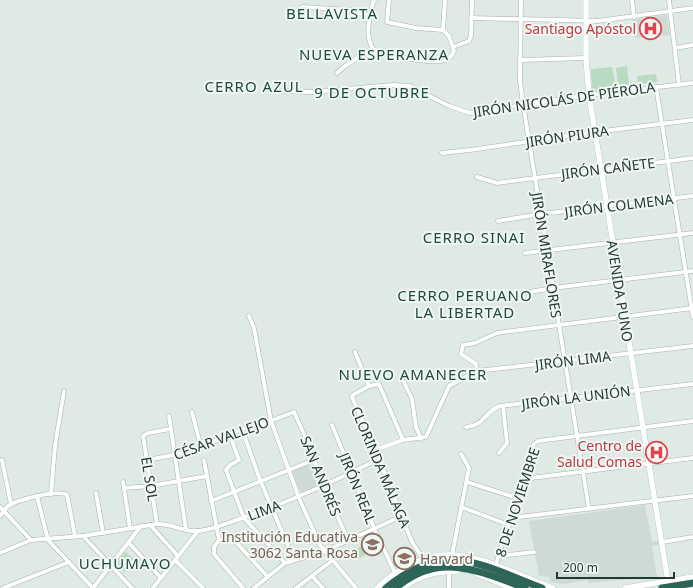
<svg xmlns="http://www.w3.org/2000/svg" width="693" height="588" font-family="'Noto Sans',sans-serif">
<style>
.built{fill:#cedad4}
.green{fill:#b8dbc2}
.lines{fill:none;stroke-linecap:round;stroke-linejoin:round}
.street-casing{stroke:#a2b2ac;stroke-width:5}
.secondary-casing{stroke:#9fb6ad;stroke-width:6}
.highway-casing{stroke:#bcc4c2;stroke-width:8}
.street{stroke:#fff;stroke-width:4}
.secondary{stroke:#fff;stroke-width:5.5}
.highway{stroke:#2d6559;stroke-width:7}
.labels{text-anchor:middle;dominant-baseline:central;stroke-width:4;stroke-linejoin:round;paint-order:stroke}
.health-label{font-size:14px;fill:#be3a42;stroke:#f0f7f3;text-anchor:end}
.street-label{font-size:14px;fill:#213a33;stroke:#f0f7f3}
.education-label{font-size:14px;fill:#785e54;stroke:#f0f7f3;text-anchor:end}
.neighbourhood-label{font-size:15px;letter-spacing:1px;fill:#1d4b40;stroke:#f0f7f3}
</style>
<rect width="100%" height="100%" fill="#dfeae5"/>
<g class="built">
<path d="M667 15 670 35 635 38 632 20Z"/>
<path d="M311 463 319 484 303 492 300 491 292 471Z"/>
<path d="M645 505 652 541H659L660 545 652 546 657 577 588 583V580L564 584 550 582 549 577 539 576 529 521Z"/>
</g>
<g class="green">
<path d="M627 66 629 85 618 86 616 68Z"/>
<path d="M612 67 616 88 592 92 591 69Z"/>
<path d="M656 74 657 82 638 84 637 76Z"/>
<path d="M366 543 371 551 357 560 352 552Z"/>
<path d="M125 552 134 559 125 572 115 564Z"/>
</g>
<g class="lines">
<defs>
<g id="street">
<path d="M375 0 373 2C371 16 364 32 372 47 376 55 430 63 440 61 446 61 452 57 454 51L449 36 443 30"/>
<path d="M389 0 387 22 416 28 443 30"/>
<path d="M521 0 520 81 523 104 589 509"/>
<path d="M632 0 634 17"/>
<path d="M669 0 679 85"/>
<path d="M302 7 350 10 371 16"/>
<path d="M471 18 598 21 693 8"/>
<path d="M443 30 445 0"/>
<path d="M453 47 469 41 471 36 472 0"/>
<path d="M675 48 693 45"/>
<path d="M520 60 586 58"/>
<path d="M337 73 345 66 373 48"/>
<path d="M656 87 693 317"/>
<path d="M274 91 312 92 393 85 410 86 449 106 470 113 589 95 693 83"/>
<path d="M442 153 470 150 595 132 693 120"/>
<path d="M477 177 497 183 693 158"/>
<path d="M498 221 541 214 693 196"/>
<path d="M525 253 693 233"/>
<path d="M518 294 553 288 693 271"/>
<path d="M249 316 254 328 271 421 299 498 320 545 356 588"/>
<path d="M355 352 369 386"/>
<path d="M477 371 476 364 461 354 463 345 475 343 497 333 693 308"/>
<path d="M404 382 412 399 416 427 421 439"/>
<path d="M192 412 201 447"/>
<path d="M169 416 186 530"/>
<path d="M332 425 374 528 395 573"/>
<path d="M466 427C484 426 485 411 500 406L693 384"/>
<path d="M242 429 260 480 294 560"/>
<path d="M403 440 379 384 369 386 353 395 352 397 379 459 412 542 423 559"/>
<path d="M232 441 239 460 230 465 226 470 244 518 285 563"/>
<path d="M375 450 403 440 426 437 449 386 477 371 693 346"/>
<path d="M499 453 507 443 503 406"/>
<path d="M2 460 11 504"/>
<path d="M147 460 190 452 242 429 268 422 294 412 304 434 324 486 348 540"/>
<path d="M204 460 219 540"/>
<path d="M523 479 693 458"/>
<path d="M123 482 130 528"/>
<path d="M467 482 517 498"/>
<path d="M124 488 151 486 207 476"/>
<path d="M96 493 103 533"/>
<path d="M51 494 55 446 64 391"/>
<path d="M37 496 48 540 93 588"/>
<path d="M211 501 314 460"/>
<path d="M0 507 31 540"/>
<path d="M461 507 509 525"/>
<path d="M0 516C4 513 4 509 8 506 17 500 58 489 67 495L75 536"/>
<path d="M511 518 693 496"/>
<path d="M157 524 143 436 148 433 170 429"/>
<path d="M150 525 178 556"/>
<path d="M83 536 132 588"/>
<path d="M219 540 233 539 268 577"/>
<path d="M219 540 214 547V554L243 588"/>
<path d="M662 542 693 537"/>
<path d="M129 543 161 578"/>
<path d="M0 553 31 540 83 536 157 524C172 523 184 533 199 531 214 529 228 523 242 518 290 502 334 481 379 459"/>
<path d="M452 555 469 468 461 454"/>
<path d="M499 556 534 552"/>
<path d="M175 560 203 588"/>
<path d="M496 564 531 450 534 444 538 441 693 421"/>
<path d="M449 571V588"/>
<path d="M312 576 323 588"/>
<path d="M3 588 69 562"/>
<path d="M93 588 141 526"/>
<path d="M153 588 198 531"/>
<path d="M254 588 285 563 325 551 402 516"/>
<path d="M296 588 333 560"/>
</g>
<g id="secondary">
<path d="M586 0V58L589 95 669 588"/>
<path d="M477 574 512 588"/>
<path d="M377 588C442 528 485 563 553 588"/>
<path d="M403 588C419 575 438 571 458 571"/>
<path d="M625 588 693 577"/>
</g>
<g id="highway">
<path d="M386 588C445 540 479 564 542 588"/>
<path d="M396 588C439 551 479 571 525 588"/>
<path d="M662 588 693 583"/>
</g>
</defs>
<use href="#street" class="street-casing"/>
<use href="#secondary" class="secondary-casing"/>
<use href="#highway" class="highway-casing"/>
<use href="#street" class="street"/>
<use href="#secondary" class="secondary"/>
<use href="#highway" class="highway"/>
</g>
<defs>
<symbol id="hospital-ring" viewBox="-11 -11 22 22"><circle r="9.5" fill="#f0f7f3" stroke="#e0444e" stroke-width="1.5"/><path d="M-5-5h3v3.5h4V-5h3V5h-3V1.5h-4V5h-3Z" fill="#e0444e"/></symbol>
<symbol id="school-ring" viewBox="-11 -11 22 22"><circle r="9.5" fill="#f0f7f3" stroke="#8d6e63" stroke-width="1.5"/><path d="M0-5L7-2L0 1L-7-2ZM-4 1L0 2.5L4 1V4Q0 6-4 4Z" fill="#8d6e63"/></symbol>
</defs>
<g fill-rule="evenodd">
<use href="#hospital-ring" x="638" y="16" width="25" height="25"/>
<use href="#hospital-ring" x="644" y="440" width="25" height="25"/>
<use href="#school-ring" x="360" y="532" width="25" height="25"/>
<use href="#school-ring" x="392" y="546" width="25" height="25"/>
</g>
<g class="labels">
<g class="health-label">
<text x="636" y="28">Santiago Apóstol</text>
<text x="642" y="445">Centro de<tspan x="642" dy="16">Salud Comas</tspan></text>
</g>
<g class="street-label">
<text transform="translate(564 99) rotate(-8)">JIRÓN NICOLÁS DE PIÉROLA</text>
<text transform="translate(567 136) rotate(-8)">JIRÓN PIURA</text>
<text transform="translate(608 168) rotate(-7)">JIRÓN CAÑETE</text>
<text transform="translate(619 205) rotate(-7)">JIRÓN COLMENA</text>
<text transform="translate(547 255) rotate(81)">JIRÓN MIRAFLORES</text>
<text transform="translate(620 291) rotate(81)">AVENIDA PUNO</text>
<text transform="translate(573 360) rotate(-7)">JIRÓN LIMA</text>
<text transform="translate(576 397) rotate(-7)">JIRÓN LA UNIÓN</text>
<text transform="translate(221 438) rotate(-20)">CÉSAR VALLEJO</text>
<text transform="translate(381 467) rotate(67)">CLORINDA MÁLAGA</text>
<text transform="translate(321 476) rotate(68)">SAN ANDRÉS</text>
<text transform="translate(150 479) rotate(81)">EL SOL</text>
<text transform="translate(358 488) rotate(68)">JIRÓN REAL</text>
<text transform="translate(517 502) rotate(-72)">8 DE NOVIEMBRE</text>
<text transform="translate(264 510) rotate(-20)">LIMA</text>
</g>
<g class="education-label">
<text x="358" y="536">Institución Educativa<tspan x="358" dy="16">3062 Santa Rosa</tspan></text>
<text x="420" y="558" text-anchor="start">Harvard</text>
</g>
<g class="neighbourhood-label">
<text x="332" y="13">BELLAVISTA</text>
<text x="374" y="54">NUEVA ESPERANZA</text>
<text x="254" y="86">CERRO AZUL</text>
<text x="372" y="92">9 DE OCTUBRE</text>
<text x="474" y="237">CERRO SINAI</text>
<text x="465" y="295">CERRO PERUANO<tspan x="465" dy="17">LA LIBERTAD</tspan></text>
<text x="413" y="374">NUEVO AMANECER</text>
<text x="125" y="563">UCHUMAYO</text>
</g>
</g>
<path d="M557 572v6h117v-6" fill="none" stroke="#213a33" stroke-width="2"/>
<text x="563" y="572" font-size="12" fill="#213a33" stroke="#f0f7f3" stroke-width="3" paint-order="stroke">200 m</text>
</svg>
